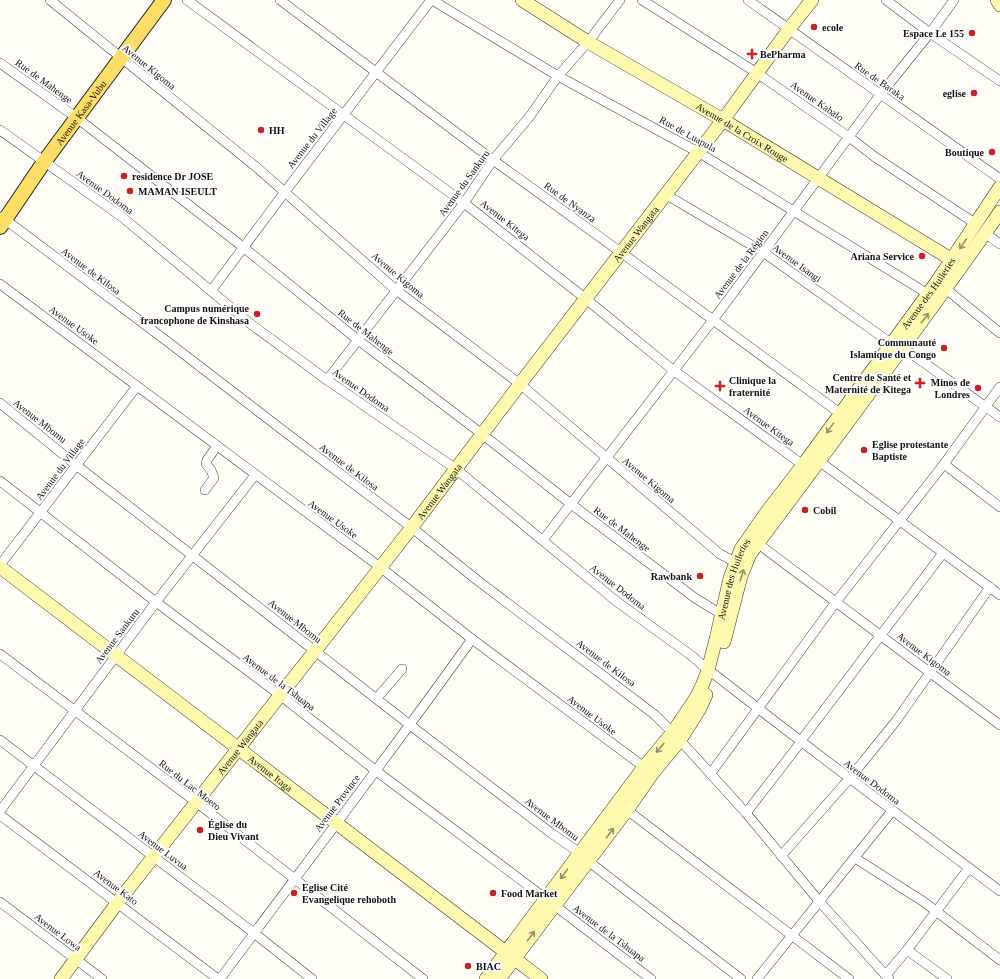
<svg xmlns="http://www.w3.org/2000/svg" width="1000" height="979" font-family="Georgia,serif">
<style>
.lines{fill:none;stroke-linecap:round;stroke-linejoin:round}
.street-casing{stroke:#444;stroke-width:10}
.secondary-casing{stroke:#333;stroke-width:14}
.primary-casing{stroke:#222;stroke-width:16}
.street{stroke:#fff;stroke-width:9}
.secondary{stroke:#fff9b0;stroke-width:13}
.primary{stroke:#fedd66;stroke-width:14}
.oneway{stroke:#949168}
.poi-dot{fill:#c92124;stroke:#fff;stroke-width:1.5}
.labels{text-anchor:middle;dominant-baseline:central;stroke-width:4;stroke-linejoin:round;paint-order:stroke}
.poi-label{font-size:10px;font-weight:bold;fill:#111;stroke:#fff;text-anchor:start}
.street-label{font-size:10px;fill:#111;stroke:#fff}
</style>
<rect width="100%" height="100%" fill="#fffdf5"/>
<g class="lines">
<defs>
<g id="street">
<path d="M50 0 255 166 396 290 520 384 720 554 735 562"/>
<path d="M187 0 464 203 586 299 673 370 803 465"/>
<path d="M280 0 493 160 622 253 845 417"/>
<path d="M432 0 558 76 698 152 928 294"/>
<path d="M642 0 757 73 849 137 875 157 976 224"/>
<path d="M748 0 1000 179"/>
<path d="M886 0 930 33 1000 81"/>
<path d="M0 63 77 118 243 247 358 340 482 434 571 504 695 598 721 614"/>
<path d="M0 130 122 217 252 325 327 380 456 469 616 601 692 656 708 670"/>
<path d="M665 194 763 252 892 344"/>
<path d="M2 217 168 342 289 435 411 527 477 580 655 715 680 740 746 813 819 901 889 979"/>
<path d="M985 233 1000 244"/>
<path d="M0 284 380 567 472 639 648 770"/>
<path d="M946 289 1000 333"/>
<path d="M211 291 284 193 431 0"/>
<path d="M902 347 1000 417"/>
<path d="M327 380 464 203 493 160 530 116 558 76 588 42 620 0"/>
<path d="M0 403 76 465 410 725 551 833 580 853"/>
<path d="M819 461 1000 595"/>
<path d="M944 464 1000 507"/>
<path d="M0 481 156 602 280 695 375 770 546 899"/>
<path d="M205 490 214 478 211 470 206 464 207 460 217 446"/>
<path d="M543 540 713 320 880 95 930 33 954 0"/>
<path d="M753 540 1000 725"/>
<path d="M0 565 137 386"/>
<path d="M0 654 196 802 423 979"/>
<path d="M714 674C808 748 904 819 1000 891"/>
<path d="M377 698 402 669"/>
<path d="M0 740 254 933 312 979"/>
<path d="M800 742 943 553"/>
<path d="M711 773 836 602 944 464 1000 387"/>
<path d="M627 810 849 979"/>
<path d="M0 811 156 602 255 475"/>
<path d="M746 813 801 742"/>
<path d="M0 815 218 979"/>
<path d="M781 856 850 778 896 721 990 587"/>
<path d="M855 858 924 902 1000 960"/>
<path d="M588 861 741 979"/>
<path d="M0 902 102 979"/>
<path d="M554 905 651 979"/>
<path d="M907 950 947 979"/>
<path d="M886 975 907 950 969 868"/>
<path d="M220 979C304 866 390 754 472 639"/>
<path d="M757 979 892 811"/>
</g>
<g id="secondary">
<path id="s1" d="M522 0 588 42 723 120 959 264"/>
<path d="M997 0 1000 5"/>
<path id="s2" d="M0 567 541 979"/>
<path d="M724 642 741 576 750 554C834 441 919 328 1000 212"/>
<path id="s3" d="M61 979 118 902 409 531 520 384 723 120 789 29 812 0"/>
<path id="s4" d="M486 979 644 767 673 732 696 698 702 686 708 670 716 639 730 578 741 549 766 513 803 465 936 283 1000 187"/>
<path d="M499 979 627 810 652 774 680 740 699 710 706 695"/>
</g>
<g id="primary">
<path id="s5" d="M0 227 44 162 164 0"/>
</g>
</defs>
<use href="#street" class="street-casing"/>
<use href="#secondary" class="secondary-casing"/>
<use href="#primary" class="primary-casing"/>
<use href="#street" class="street"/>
<use href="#secondary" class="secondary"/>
<use href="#primary" class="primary"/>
</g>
<defs><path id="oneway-shaft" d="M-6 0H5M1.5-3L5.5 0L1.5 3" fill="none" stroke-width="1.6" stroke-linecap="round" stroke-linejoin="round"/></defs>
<g class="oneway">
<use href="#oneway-shaft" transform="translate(963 244) rotate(123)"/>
<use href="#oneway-shaft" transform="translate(925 318) rotate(-53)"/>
<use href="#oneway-shaft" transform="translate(830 428) rotate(126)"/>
<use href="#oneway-shaft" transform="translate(742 575) rotate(-73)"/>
<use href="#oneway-shaft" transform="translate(660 748) rotate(130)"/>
<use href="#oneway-shaft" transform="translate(610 833) rotate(-53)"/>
<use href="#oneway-shaft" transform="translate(564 874) rotate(126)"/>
<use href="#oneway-shaft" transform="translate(531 936) rotate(-53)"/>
</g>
<g class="poi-dot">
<circle cx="814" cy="27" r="4"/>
<circle cx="972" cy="33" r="4"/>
<path d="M750 48h4v4h4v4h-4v4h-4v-4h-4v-4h4z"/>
<circle cx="974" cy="93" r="4"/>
<circle cx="261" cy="130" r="4"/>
<circle cx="992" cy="152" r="4"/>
<circle cx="124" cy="176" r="4"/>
<circle cx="130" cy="191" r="4"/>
<circle cx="922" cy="256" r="4"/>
<circle cx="257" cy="314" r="4"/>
<circle cx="944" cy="348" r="4"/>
<path d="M918 377h4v4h4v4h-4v4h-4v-4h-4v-4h4z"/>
<path d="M718 380h4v4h4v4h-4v4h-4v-4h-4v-4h4z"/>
<circle cx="978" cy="388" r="4"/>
<circle cx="864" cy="450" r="4"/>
<circle cx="805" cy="510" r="4"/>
<circle cx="700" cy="576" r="4"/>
<circle cx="200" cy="830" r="4"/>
<circle cx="294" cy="893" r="4"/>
<circle cx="493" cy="893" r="4"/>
<circle cx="468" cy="966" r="4"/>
</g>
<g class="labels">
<g class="poi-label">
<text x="822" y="27">ecole</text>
<text x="964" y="33" text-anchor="end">Espace Le 155</text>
<text x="760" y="54">BePharma</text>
<text x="966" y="93" text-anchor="end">eglise</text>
<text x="269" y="130">HH</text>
<text x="984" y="152" text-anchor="end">Boutique</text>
<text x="132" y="176">residence Dr JOSE</text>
<text x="138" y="191">MAMAN ISEULT</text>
<text x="914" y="256" text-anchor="end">Ariana Service</text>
<text x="249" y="308" text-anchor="end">Campus numérique<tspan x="249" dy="12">francophone de Kinshasa</tspan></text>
<text x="936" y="342" text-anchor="end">Communauté<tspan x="936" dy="12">Islamique du Congo</tspan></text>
<text x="911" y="377" text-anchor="end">Centre de Santé et<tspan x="911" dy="12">Maternité de Kitega</tspan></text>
<text x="729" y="380">Clinique la<tspan x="729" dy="12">fraternité</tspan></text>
<text x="970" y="382" text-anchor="end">Minos de<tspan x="970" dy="12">Londres</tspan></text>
<text x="872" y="444">Eglise protestante<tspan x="872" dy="12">Baptiste</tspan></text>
<text x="813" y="510">Cobil</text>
<text x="692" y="576" text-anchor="end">Rawbank</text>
<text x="208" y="824">Église du<tspan x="208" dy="12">Dieu Vivant</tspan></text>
<text x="302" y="887">Eglise Cité<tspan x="302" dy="12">Evangelique rehoboth</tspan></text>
<text x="501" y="893">Food Market</text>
<text x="476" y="966">BIAC</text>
</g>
<g class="street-label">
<text transform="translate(149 67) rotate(39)">Avenue Kigoma</text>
<text transform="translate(44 81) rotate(36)">Rue de Mahenge</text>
<text transform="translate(880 81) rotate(35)">Rue de Baraka</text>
<text transform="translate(817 101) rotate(35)">Avenue Kabalo</text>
<text stroke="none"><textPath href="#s5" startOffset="140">Avenue Kasa-Vubu</textPath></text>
<text stroke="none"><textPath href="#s1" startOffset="257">Avenue de la Croix Rouge</textPath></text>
<text transform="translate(688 134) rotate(29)">Rue de Luapula</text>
<text transform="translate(312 138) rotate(-52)">Avenue du Village</text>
<text transform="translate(464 183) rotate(-54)">Avenue du Sankuru</text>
<text transform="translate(105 192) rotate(36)">Avenue Dodoma</text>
<text transform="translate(570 202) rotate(36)">Rue de Nyanza</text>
<text transform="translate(505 220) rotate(38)">Avenue Kitega</text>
<text stroke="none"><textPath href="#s3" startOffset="941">Avenue Wangata</textPath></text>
<text transform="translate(797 263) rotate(36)">Avenue Isangi</text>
<text transform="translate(741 264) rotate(-53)">Avenue de la Région</text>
<text transform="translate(91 271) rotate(37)">Avenue de Kilosa</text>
<text transform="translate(398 275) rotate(40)">Avenue Kigoma</text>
<text stroke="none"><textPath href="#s4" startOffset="824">Avenue des Huileries</textPath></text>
<text transform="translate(74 325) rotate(36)">Avenue Usoke</text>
<text transform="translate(366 332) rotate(38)">Rue de Mahenge</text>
<text transform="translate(361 390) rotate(35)">Avenue Dodoma</text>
<text transform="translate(40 421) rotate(38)">Avenue Mbomu</text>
<text transform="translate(769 426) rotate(36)">Avenue Kitega</text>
<text transform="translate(349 467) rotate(37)">Avenue de Kilosa</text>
<text transform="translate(60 469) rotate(-53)">Avenue du Village</text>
<text transform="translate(649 480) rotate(40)">Avenue Kigoma</text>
<text stroke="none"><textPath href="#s3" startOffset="617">Avenue Wangata</textPath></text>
<text transform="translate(333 519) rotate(36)">Avenue Usoke</text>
<text transform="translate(622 529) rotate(37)">Rue de Mahenge</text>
<text stroke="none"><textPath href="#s4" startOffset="476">Avenue des Huileries</textPath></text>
<text transform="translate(618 587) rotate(38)">Avenue Dodoma</text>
<text transform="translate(295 621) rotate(38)">Avenue Mbomu</text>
<text transform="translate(117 636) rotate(-53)">Avenue Sankuru</text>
<text transform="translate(924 654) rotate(37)">Avenue Kigoma</text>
<text transform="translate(606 663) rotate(37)">Avenue de Kilosa</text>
<text transform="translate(279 682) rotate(37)">Avenue de la Tshuapa</text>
<text transform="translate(592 715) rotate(37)">Avenue Usoke</text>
<text stroke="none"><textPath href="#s3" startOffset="293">Avenue Wangata</textPath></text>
<text stroke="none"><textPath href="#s2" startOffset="340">Avenue Itaga</textPath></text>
<text transform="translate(872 782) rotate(37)">Avenue Dodoma</text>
<text transform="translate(190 785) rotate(38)">Rue du Lac Moero</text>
<text transform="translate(337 803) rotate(-53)">Avenue Province</text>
<text transform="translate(552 819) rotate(37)">Avenue Mbomu</text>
<text transform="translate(163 850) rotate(37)">Avenue Luvua</text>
<text transform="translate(116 887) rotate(37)">Avenue Kato</text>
<text transform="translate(58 932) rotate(37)">Avenue Lowa</text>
<text transform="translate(609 933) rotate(37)">Avenue de la Tshuapa</text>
</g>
</g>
</svg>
